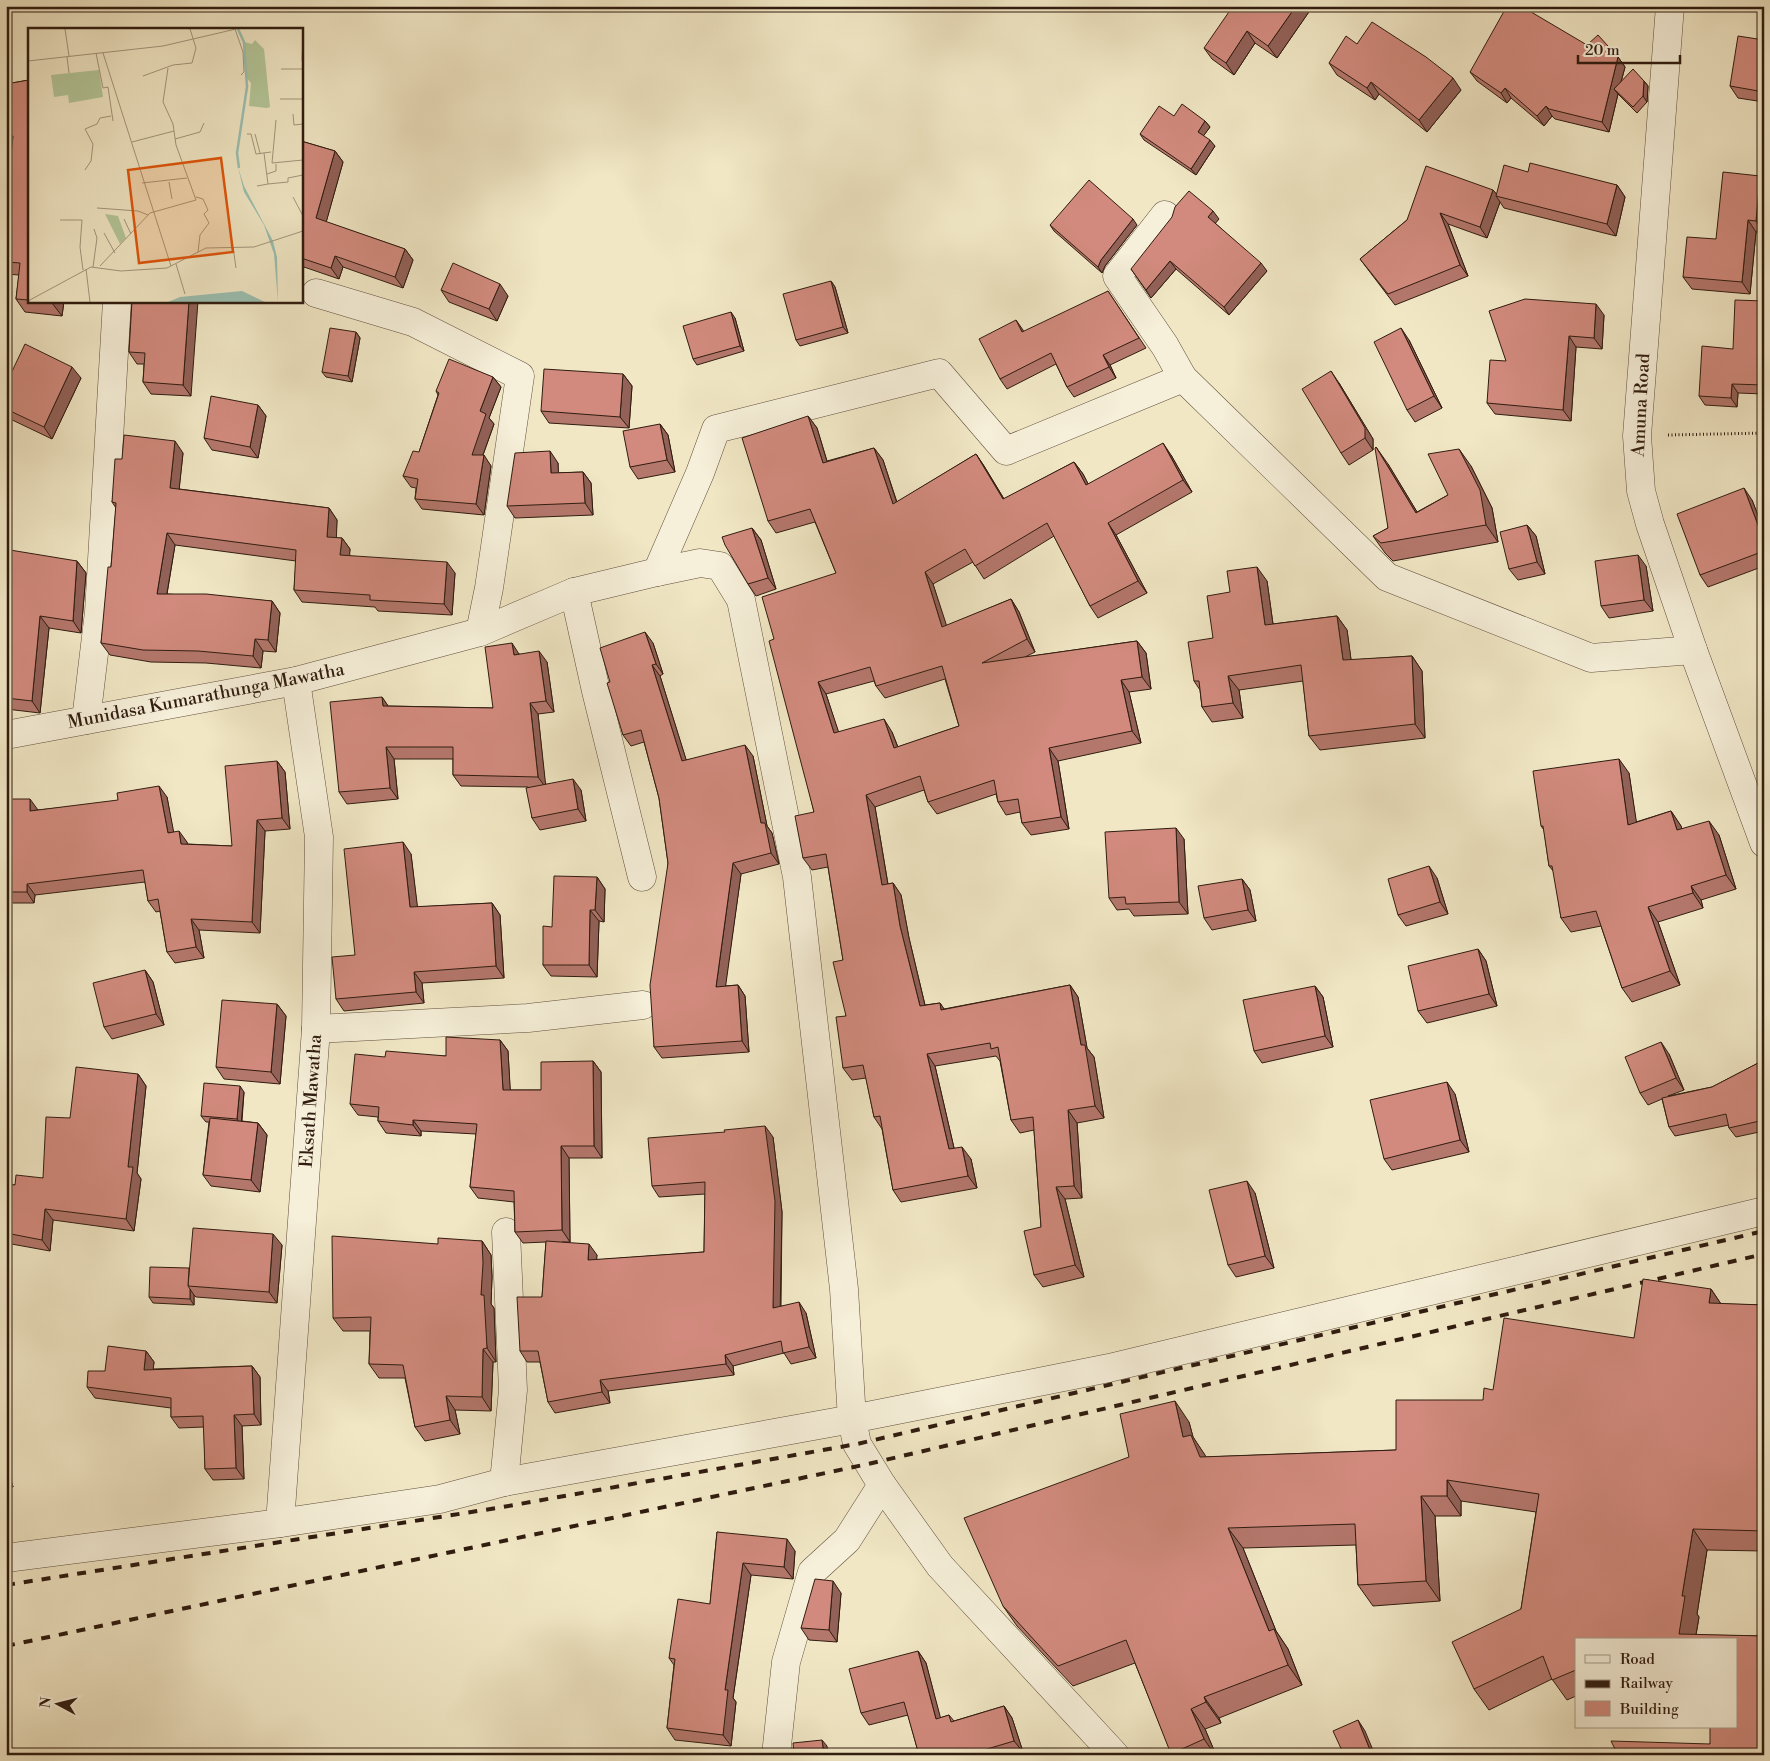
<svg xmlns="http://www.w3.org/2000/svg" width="1770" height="1761" font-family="'Libre Bodoni',serif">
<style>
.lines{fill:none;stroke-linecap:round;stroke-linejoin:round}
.minor-casing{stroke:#604f3d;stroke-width:29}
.path{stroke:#301c10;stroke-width:3;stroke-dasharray:1 2.5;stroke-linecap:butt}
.minor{stroke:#f6efd9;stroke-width:28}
.rail{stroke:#301c10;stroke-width:4;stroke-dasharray:9 9;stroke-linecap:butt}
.wall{fill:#b4776c;stroke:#301c10;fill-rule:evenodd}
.shaded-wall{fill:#926158;stroke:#301c10}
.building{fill:#d18a7d;stroke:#301c10;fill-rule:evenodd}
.labels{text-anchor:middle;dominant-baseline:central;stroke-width:4.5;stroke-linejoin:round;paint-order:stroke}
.street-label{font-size:18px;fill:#301c10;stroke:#f6efd9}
.inset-river{fill:none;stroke:#9bc0b2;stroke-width:2.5}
.inset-road{fill:none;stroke:#a4967d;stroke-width:1}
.view{fill:#df560c;fill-opacity:0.15;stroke:#df560c;stroke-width:2.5}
.inset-edge{fill:none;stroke:#301c10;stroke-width:2.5}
</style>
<rect width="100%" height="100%" fill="#f1e7c5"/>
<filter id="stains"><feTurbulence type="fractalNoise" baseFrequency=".004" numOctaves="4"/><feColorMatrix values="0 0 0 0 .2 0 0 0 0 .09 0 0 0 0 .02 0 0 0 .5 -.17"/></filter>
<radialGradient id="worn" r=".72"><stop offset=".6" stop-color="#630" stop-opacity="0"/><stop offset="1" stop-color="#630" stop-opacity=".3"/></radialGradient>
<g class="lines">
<defs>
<g id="minor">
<path d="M1670 6 1637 436 1641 491 1650 524 1693 650 1764 843"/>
<path d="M1165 215 1117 276 1165 346 1183 378"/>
<path d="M316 293 413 322 520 376 489 588 480 632"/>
<path d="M657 572 700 473 716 429 939 373 1006 451 1183 378 1387 577 1591 658 1693 650"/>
<path d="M574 592 596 691 642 877"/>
<path d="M86 720 99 612 117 301"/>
<path d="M6 735 296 681 480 632 574 592 657 572 700 563 720 566 741 600 797 877 844 1289 852 1419 857 1444 882 1485 940 1566 1115 1755"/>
<path d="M316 1029 528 1018 643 1005"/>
<path d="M504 1482 513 1390 506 1232"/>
<path d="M280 1523 316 1029 319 837 296 681"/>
<path d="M6 1558 280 1523 440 1499 504 1482 852 1419 1109 1368 1764 1211"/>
<path d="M776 1755 786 1662 812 1572 847 1540 882 1485"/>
</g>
</defs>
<use href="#minor" class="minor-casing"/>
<path class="path" d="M1668 435 1764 433"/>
<use href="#minor" class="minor"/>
<g class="rail">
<path d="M6 1585 497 1508 857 1444 1764 1231"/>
<path d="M6 1646 868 1464 1764 1254"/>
</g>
</g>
<g class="wall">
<path d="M1313 6 1277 58 1255 43 1234 75 1212 59 1204 48Z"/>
<path d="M1764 40V102L1738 98 1730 86Z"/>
<path d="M1357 44 1461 90 1427 132 1379 94 1375 100 1337 75 1329 63Z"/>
<path d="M1587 45 1618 57 1625 67 1621 82 1644 81 1648 86 1647 102 1637 113 1618 94 1609 132 1555 119 1552 116 1544 126 1511 98 1507 103 1477 81 1470 72Z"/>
<path d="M29 80V301H64L62 316 25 312 16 299 19 275 6 274V205L11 148H6V84Z"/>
<path d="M1205 121 1210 127 1203 136 1215 146 1196 175 1144 140 1140 134Z"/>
<path d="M301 141 335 151 343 162 326 222 405 249 413 260 403 288 343 267 339 279 304 267 303 270 301 269Z"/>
<path d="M1528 172 1617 185 1625 197 1616 236 1504 208 1500 202 1487 238 1448 224 1468 276 1395 305 1360 259 1407 220 1493 190 1496 194Z"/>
<path d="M1764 181V232H1756L1750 294 1692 289 1683 277 1716 239Z"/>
<path d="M1219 219 1215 223 1267 271 1229 315 1176 269 1151 298 1131 269Z"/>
<path d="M1050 225H1137L1105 266 1102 273 1054 231Z"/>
<path d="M831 281 835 287 848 333 800 346 796 340Z"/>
<path d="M441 290 508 296 497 321 449 302Z"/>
<path d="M1108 291 1146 348 1110 365 1116 378 1074 397 1067 387 1056 364 1007 389 1000 379Z"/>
<path d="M132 301 191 396 151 394 143 382 144 364H137L129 352Z"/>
<path d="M1764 301V394L1738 393 1737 407 1705 405 1699 396 1733 349Z"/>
<path d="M1604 315 1602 349 1576 347 1571 421 1495 414 1487 403 1506 361Z"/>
<path d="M735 318 744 351 697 365 693 359Z"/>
<path d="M356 332 360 338 352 382 326 377 322 372Z"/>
<path d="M1409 340 1442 408 1415 422 1407 410Z"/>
<path d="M623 374 632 386 629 428 549 423 541 411Z"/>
<path d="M493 377 501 387 489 418 494 424 483 455 491 466 484 515 422 509 415 499 416 488 411 487 403 476 419 452 438 395 436 391Z"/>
<path d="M81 378 52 439 6 417V384Z"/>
<path d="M1339 383 1373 439V450L1349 465 1341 453Z"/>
<path d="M258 405 266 416 258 458 212 450 204 438Z"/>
<path d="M808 416 817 428 827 461 874 448 883 460 897 502 976 454 984 466 1004 499 1074 462 1083 474 1088 484 1171 455 1192 492 1116 535 1147 593 1098 618 1090 606 1054 536 984 579 973 562 933 584 946 626 1011 599 1019 612 1035 652 1025 657 1137 641 1146 653 1151 689 1129 692 1141 743 1058 761 1069 829 1031 835 1022 823 1020 812 1006 815 998 802 996 794 937 814 928 802 924 790 875 807 888 884 893 883 901 895 909 938 925 1005 940 1003 944 1009 1070 985 1078 997 1087 1048 1094 1057 1104 1118 1077 1123 1082 1198 1065 1199 1084 1277 1043 1287 1034 1275 1041 1227 1034 1130 1020 1133 1011 1120 1000 1061 996 1056 935 1066 954 1148 971 1159 977 1188 901 1202 893 1190 882 1129 874 1117 866 1078 852 1080 843 1068 846 1016 843 960 828 867 812 870 803 858 814 812 774 639 836 573 815 522 776 533 768 521ZM945 679 959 726 898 747 892 732H838L826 694 874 681 876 686 885 698Z"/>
<path d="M660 424 668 435 675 472 638 479 630 467Z"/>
<path d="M183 453 179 489 329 508 337 520 336 538H342L350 549 349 556 455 573 452 615 378 611 375 607 302 602 294 590 296 561 175 545 167 594 272 601 280 613 276 652 263 651 261 668 206 663 151 662 110 655 101 643 111 567 116 508 112 502 122 459Z"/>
<path d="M558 463V473L583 472 591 483 593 515 515 518 507 506Z"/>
<path d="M1388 464 1417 512 1448 495 1471 466 1492 508 1498 542 1393 561 1385 553 1373 536 1388 528Z"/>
<path d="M1752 500 1764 531V566L1708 587 1700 575Z"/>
<path d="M1527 525 1536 536 1545 574 1518 580 1509 569Z"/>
<path d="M752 528 761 540 776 589 756 596 748 584Z"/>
<path d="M77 561 86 573 81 633 49 628 40 713 6 709V565Z"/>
<path d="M1646 566 1653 611 1609 618 1601 606Z"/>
<path d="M1267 581 1273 624 1337 616 1347 630 1351 660 1412 656 1422 671 1425 738 1320 750 1309 736 1303 681 1239 690 1243 718 1212 722 1202 707 1200 690 1194 681 1213 638 1230 592Z"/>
<path d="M653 643 663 674 660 676 686 760 753 756 767 826 772 833 779 864 741 874 725 986 738 985 745 996 749 1052 662 1058 654 1047 668 863 659 798 644 742 631 746 623 735 610 682Z"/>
<path d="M519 654 547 662 554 712 538 714 545 784 581 790 586 821 540 830 532 818 528 787 461 786 453 775V759H394L398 799 347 804 339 792 382 697 388 706 493 708Z"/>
<path d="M277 761 285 772 290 829 265 831 260 933 199 930 204 958 175 963 167 952 160 911 156 912 148 901 145 882 35 895 34 903H6V799L38 810 167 797 173 832 187 842V844L232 846Z"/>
<path d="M1629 773 1636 822 1671 811 1681 826 1682 829 1719 835 1736 889 1701 900 1703 908 1658 922 1680 985 1632 1002 1622 988 1601 926 1571 932 1561 918 1554 872 1549 866 1544 830 1541 826Z"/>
<path d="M1184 839 1188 914 1134 916 1129 909 1117 910 1109 898Z"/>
<path d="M411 854 417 907 492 903 500 915 504 978 422 983 424 1003 344 1011 336 999 355 955Z"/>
<path d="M597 877 605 889 604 922 599 921 597 977 551 976 543 965 552 927Z"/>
<path d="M1437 878 1448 914 1406 926 1398 915Z"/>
<path d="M1242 879 1250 890 1256 921 1212 930 1204 918Z"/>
<path d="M1478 949 1486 961 1497 1006 1427 1023 1418 1011Z"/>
<path d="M145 970 153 982 164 1025 112 1039 104 1027Z"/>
<path d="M1315 986 1323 997 1333 1047 1262 1063 1254 1051Z"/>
<path d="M277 1004 286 1016 280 1084 224 1079 216 1067Z"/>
<path d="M500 1040 508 1051 510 1090H541L593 1061 601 1072 602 1158H569L570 1242H562L597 1255 596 1260 704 1252 705 1194 659 1197 652 1186 773 1137 782 1212 781 1306 806 1313 816 1358 791 1364 784 1353 733 1366 734 1375 608 1391 610 1403 555 1413 548 1402 540 1362H527L520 1351 542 1297 546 1242 523 1243 515 1232 514 1202 478 1198 470 1187 476 1134 421 1131V1136L386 1133 378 1121V1117L358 1115 350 1104 385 1057 446 1056Z"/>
<path d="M1669 1054 1684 1090 1668 1096 1712 1087 1764 1060V1131L1736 1137 1729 1128V1125L1675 1136 1669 1127 1662 1099 1648 1105 1640 1093Z"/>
<path d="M138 1074 146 1086 137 1173 141 1179 134 1231 53 1220 50 1251 6 1243V1184L15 1185 43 1178 70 1118Z"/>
<path d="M244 1092 242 1121 258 1123 267 1135 260 1192 211 1186 203 1175 209 1122H206L201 1116Z"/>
<path d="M1455 1094 1469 1152 1392 1170 1384 1159Z"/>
<path d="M1255 1193 1274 1268 1236 1277 1228 1265Z"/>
<path d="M482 1241 491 1255 492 1277 491 1304 494 1308 496 1362H493L491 1411 455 1410 460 1434 425 1441 415 1427 405 1378H379L369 1364 370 1331H343L333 1318 438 1244Z"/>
<path d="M282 1245 277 1303 196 1297 194 1295V1305L153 1303 149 1297Z"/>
<path d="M1711 1289 1721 1304 1764 1305V1551L1707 1550 1697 1614 1699 1617 1696 1635 1764 1636 1710 1744 1736 1640H1576V1696L1567 1700 1552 1679 1489 1710 1474 1689 1521 1609 1536 1512 1461 1501V1516H1435L1440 1601 1373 1606 1358 1585 1356 1545 1243 1548 1276 1631 1288 1649 1302 1685 1219 1718 1221 1723 1205 1729 1216 1755H1172L1135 1663 1073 1686 1017 1626 1003 1606 1129 1457 1189 1422 1193 1437 1206 1457 1396 1450 1483 1400 1493 1390 1634 1338Z"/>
<path d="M146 1351 154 1362 153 1369 252 1366 260 1377 261 1425 242 1426 244 1479 213 1480 205 1469 204 1427 179 1428 171 1417V1408L95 1398 87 1387 105 1371Z"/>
<path d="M6 1463 13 1487 6 1489Z"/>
<path d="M717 1532 795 1551 793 1579 751 1575 733 1698 736 1702 731 1746 675 1740 667 1728 674 1665 669 1658 710 1604Z"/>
<path d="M841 1593 837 1642 809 1640 801 1628Z"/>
<path d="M918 1651 926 1663 940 1718 949 1715 954 1721 1004 1706 1012 1718 1023 1752 1015 1755H919L908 1715 869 1725 861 1713Z"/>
</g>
<g class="shaded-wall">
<path d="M1296 6H1313L1277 58 1268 46Z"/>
<path d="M1247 31 1255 43 1234 75 1226 63Z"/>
<path d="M1618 57 1625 67 1618 93 1614 89 1618 94 1609 132 1602 122Z"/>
<path d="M1453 78 1461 90 1427 132 1419 120Z"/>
<path d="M1644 81 1648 86 1647 102 1643 96Z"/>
<path d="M1371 82 1379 94 1375 100 1367 88Z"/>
<path d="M1505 88 1511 98 1507 103 1501 93Z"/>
<path d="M1546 106 1552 116 1544 126 1537 116Z"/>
<path d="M1205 121 1210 127 1202 138 1198 132Z"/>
<path d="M1210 140 1215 146 1196 175 1191 169Z"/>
<path d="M335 151 343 162 324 230 316 218Z"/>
<path d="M1760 176 1764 181V232L1756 221Z"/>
<path d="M1617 185 1625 197 1616 236 1607 224Z"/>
<path d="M1493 190 1498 196H1496L1500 202 1487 238 1480 227Z"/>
<path d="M1213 211 1219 219 1214 225 1208 217Z"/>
<path d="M1440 213 1448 224 1468 276 1460 265Z"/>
<path d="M1133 219 1137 225 1105 266 1102 273 1098 267 1101 260Z"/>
<path d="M1748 220 1756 232 1750 294 1742 282Z"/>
<path d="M405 249 413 260 403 288 395 277Z"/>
<path d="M335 256 343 267 339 279 331 268Z"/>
<path d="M1170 261 1176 269 1151 298 1146 290Z"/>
<path d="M1261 263 1267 271 1229 315 1224 307Z"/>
<path d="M831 281 835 287 848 333 843 327Z"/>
<path d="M500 284 508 296 497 321 489 309Z"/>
<path d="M53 301H64L62 316 52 303Z"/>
<path d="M189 301H198L191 396 183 385Z"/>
<path d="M1596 304 1604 315 1602 349 1594 338Z"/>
<path d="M731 312 735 318 744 351 740 346Z"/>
<path d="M1016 320 1023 330 1029 342 1022 332Z"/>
<path d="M1401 328 1409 340 1442 408 1434 396Z"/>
<path d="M356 332 360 338 352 382 348 376Z"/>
<path d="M1569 336 1576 347 1571 421 1563 410Z"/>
<path d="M1103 355 1110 365 1116 378 1109 367Z"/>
<path d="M72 367 81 378 52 439 44 427Z"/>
<path d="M1331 371 1339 383 1373 439V450L1365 438Z"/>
<path d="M623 374 632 386 629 428 620 417Z"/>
<path d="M493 377 501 387 489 418 494 424 479 466 472 455 480 411Z"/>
<path d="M1732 384 1738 393 1737 407 1731 398Z"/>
<path d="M258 405 266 416 258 458 250 447Z"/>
<path d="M808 416 817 428 831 475 823 463Z"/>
<path d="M660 424 668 435 675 472 667 460Z"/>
<path d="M175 441 183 453 178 500 170 488Z"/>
<path d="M1163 443 1171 455 1192 492 1183 480Z"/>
<path d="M1376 447 1388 464 1428 530 1416 513Z"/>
<path d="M874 448 883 460 901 516 893 504Z"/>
<path d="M1459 449 1471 466 1492 508 1498 542 1486 525Z"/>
<path d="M550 451 558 463 559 485 551 473Z"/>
<path d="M976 454 984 466 1012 512 1003 499Z"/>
<path d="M484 455 491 466 484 515 476 504Z"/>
<path d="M1074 462 1083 474 1095 497 1086 485Z"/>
<path d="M583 472 591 483 593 515 585 503Z"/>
<path d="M1744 488 1752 500 1764 531V541Z"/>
<path d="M329 508 337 520 336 549 327 537Z"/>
<path d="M1108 523 1116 535 1147 593 1138 581Z"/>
<path d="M1527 525 1536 536 1545 574 1537 562Z"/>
<path d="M752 528 761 540 776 589 768 578Z"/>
<path d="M167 533 175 545 165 605 157 594Z"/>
<path d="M342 538 350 549 349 567 340 555Z"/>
<path d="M1638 555 1646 566 1653 611 1644 600Z"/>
<path d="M77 561 86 573 81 633 73 621Z"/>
<path d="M447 562 455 573 452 615 444 604Z"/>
<path d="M1257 567 1267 581 1275 639 1265 625Z"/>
<path d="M925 572 933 584 951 639 942 627Z"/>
<path d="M1011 599 1019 612 1035 652 1027 639Z"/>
<path d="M272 601 280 613 276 652 268 640Z"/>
<path d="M40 616 49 628 40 713 32 701Z"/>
<path d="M1337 616 1347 630 1353 674 1343 660Z"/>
<path d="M645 632 653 643 663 674 656 664Z"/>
<path d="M255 639 263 651 261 668 253 656Z"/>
<path d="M1137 641 1146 653 1151 689 1142 677Z"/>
<path d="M512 643 519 654 514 655Z"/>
<path d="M539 651 547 662 554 712 546 701Z"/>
<path d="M1412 656 1422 671 1425 738 1415 724Z"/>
<path d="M652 665 660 676 690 772 682 761Z"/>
<path d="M1228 676 1239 690 1243 718 1233 703Z"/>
<path d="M1121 680 1129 692 1141 743 1132 731Z"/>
<path d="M818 682 826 694 843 745 834 733Z"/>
<path d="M382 697 390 709 383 706Z"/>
<path d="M530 703 538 714 546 788 538 777Z"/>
<path d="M884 719 892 732 903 761 894 748Z"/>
<path d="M745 745 753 756 767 826 772 833 779 864 771 853 761 823Z"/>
<path d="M386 747 394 759 398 799 390 788Z"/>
<path d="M1049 748 1058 761 1069 829 1061 817Z"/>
<path d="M1619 759 1629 773 1639 839 1628 825Z"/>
<path d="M277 761 285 772 290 829 282 818Z"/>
<path d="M573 779 581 790 586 821 578 809Z"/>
<path d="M159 786 167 797 176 844 168 833Z"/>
<path d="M866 795 875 807 890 897 882 885Z"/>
<path d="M30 799 38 810 30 811Z"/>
<path d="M1671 811 1681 826 1687 845 1677 830Z"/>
<path d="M257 820 265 831 260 933 252 922Z"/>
<path d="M1709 821 1719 835 1736 889 1726 875Z"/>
<path d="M1176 828 1184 839 1188 914 1179 902Z"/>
<path d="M179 831 187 842 189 855 181 844Z"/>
<path d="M403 842 411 854 419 919 410 907Z"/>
<path d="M733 863 741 874 724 998 716 987Z"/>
<path d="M1429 866 1437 878 1448 914 1440 902Z"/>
<path d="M597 877 605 889 604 922 595 910Z"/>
<path d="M1242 879 1250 890 1256 921 1248 910Z"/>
<path d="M893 883 901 895 909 938 928 1018 920 1006 900 926Z"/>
<path d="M27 884 35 895 34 903 27 892Z"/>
<path d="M1691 886 1701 900 1703 908 1693 893Z"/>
<path d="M492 903 500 915 504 978 496 966Z"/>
<path d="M1648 907 1658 922 1680 985 1670 971Z"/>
<path d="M590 910 599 921 597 977 589 965Z"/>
<path d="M191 919 199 930 204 958 196 947Z"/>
<path d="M1478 949 1486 961 1497 1006 1489 994Z"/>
<path d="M145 970 153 982 164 1025 156 1014Z"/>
<path d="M414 972 422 983 424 1003 416 992Z"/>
<path d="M738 985 745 996 749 1052 742 1041Z"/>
<path d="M1070 985 1078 997 1087 1048 1094 1057 1104 1118 1095 1106 1081 1045Z"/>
<path d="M1315 986 1323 997 1333 1047 1325 1036Z"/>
<path d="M940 1003 948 1015 941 1010Z"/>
<path d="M277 1004 286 1016 280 1084 271 1072Z"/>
<path d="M500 1040 508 1051 511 1102 503 1090Z"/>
<path d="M1661 1042 1669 1054 1684 1090 1676 1078Z"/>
<path d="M927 1054 935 1066 957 1161 949 1149Z"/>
<path d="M593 1061 601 1072 602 1158 594 1146Z"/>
<path d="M138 1074 146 1086 137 1173 141 1179 134 1231 126 1219 128 1167Z"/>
<path d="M1447 1082 1455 1094 1469 1152 1460 1140Z"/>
<path d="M240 1086 244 1092 241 1125 237 1119Z"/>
<path d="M1068 1110 1077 1123 1082 1198 1074 1186Z"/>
<path d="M413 1120 421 1131V1136L413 1125Z"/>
<path d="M258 1123 267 1135 260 1192 251 1180Z"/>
<path d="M765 1126 773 1137 782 1212 780 1319 773 1308Z"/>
<path d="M561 1146 569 1158 570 1242 562 1230Z"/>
<path d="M962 1147 971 1159 977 1188 968 1176Z"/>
<path d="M1247 1181 1255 1193 1274 1268 1265 1256Z"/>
<path d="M1056 1187 1065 1199 1084 1277 1075 1265Z"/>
<path d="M45 1209 53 1220 50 1251 42 1240Z"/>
<path d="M273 1234 282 1245 277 1303 269 1292Z"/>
<path d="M482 1241 491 1255 492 1277 491 1304 494 1308 496 1362 487 1348 481 1295Z"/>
<path d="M589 1244 597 1255 596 1271 588 1260Z"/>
<path d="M190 1289 194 1295V1305L190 1299Z"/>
<path d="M1711 1289 1725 1310 1709 1303Z"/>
<path d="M799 1302 806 1313 816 1358 809 1347Z"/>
<path d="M483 1349 493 1362 491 1411 482 1397Z"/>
<path d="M146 1351 154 1362 152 1381 144 1370Z"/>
<path d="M725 1355 733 1366 734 1375 726 1364Z"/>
<path d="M252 1366 260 1377 261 1425 254 1414Z"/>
<path d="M600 1380 608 1391 610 1403 602 1392Z"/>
<path d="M446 1396 455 1410 460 1434 450 1420Z"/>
<path d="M1175 1401 1189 1422 1193 1437 1205 1455 1214 1477 1183 1437Z"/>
<path d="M234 1415 242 1426 244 1479 236 1468Z"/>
<path d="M6 1463 13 1487 6 1478Z"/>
<path d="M1447 1480 1461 1501V1516L1447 1496Z"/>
<path d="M1421 1496 1435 1516 1440 1601 1426 1581Z"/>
<path d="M1228 1528 1243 1548 1276 1631 1288 1649 1302 1685 1288 1665 1269 1631Z"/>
<path d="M1693 1529 1707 1550 1697 1614 1699 1617 1695 1640 1679 1634 1682 1596Z"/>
<path d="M787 1539 795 1551 793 1579 784 1567Z"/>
<path d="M743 1563 751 1575 733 1698 736 1702 731 1746 723 1735 725 1690Z"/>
<path d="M833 1581 841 1593 837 1642 829 1630Z"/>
<path d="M918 1651 926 1663 944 1731 936 1719Z"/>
<path d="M1204 1697 1219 1718 1221 1723 1206 1702Z"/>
<path d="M1004 1706 1012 1718 1023 1752 1014 1741Z"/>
<path d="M1191 1709 1205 1729 1216 1755H1215L1204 1739Z"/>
<path d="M1358 1720 1365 1731 1375 1755H1372Z"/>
<path d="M6 1732 12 1740 6 1754Z"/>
<path d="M822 1740 827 1746 828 1755H824Z"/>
</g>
<g class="building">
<path d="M1233 6H1296L1268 46 1247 31 1226 63 1204 48Z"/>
<path d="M1507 6H1521L1587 45 1598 35 1618 57 1602 122 1549 109 1546 106 1537 116 1505 88 1501 93 1470 72Z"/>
<path d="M1372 22 1426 57 1453 78 1419 120 1371 82 1367 88 1329 63 1346 36 1357 44Z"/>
<path d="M1738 36 1764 40V92L1730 86Z"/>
<path d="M1633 69 1644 81 1643 96 1633 107 1614 89Z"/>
<path d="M29 80V300L16 299 20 263 6 262V205L13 136 6 135V84Z"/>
<path d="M1182 104 1205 121 1198 132 1210 140 1191 169 1140 134 1159 106 1174 116Z"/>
<path d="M301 141 335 151 316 218 405 249 395 277 335 256 331 268 301 258Z"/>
<path d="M1530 163 1617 185 1607 224 1496 196 1504 165 1528 172Z"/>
<path d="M1426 166 1493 190 1480 227 1440 213 1460 265 1388 294 1360 259 1407 220Z"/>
<path d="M1723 172 1760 176 1756 221 1748 220 1742 282 1683 277 1687 237 1716 239Z"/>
<path d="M1089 180 1133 219 1101 260 1098 267 1050 225Z"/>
<path d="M1189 191 1213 211 1208 217 1261 263 1224 307 1170 261 1146 290 1131 269 1172 217 1175 207Z"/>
<path d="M453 263 500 284 489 309 441 290Z"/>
<path d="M831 281 843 327 796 340 783 294Z"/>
<path d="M1108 291 1139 338 1103 355 1109 367 1067 387 1051 353 1000 379 979 339 1016 320 1022 332Z"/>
<path d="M1525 299 1596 304 1594 338 1569 336 1563 410 1487 403 1490 360 1506 361 1489 311Z"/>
<path d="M1735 300 1764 301V385L1732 384 1731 398 1699 396 1702 346 1733 349Z"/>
<path d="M37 301H53L52 303Z"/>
<path d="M132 301H189L183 385 143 382 145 353 129 352Z"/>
<path d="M731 312 740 346 693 359 683 326Z"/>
<path d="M330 328 356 332 348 376 322 372Z"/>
<path d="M1401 328 1434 396 1407 410 1374 342Z"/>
<path d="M25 344 72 367 44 427 6 409V384Z"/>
<path d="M449 359 493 377 480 411 486 414 472 455H484L476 504 415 499 418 479 403 476 413 451 419 452 439 393 436 391Z"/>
<path d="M544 369 623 374 620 417 541 411Z"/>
<path d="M1331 371 1365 428V438L1341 453 1302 389Z"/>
<path d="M211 396 258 405 250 447 204 438Z"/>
<path d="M808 416 823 463 874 448 893 504 976 454 1003 499 1074 462 1086 485 1163 443 1183 480 1108 523 1138 581 1090 606 1047 523 975 566 965 549 925 572 942 627 1011 599 1027 639 982 663 1137 641 1142 677 1121 680 1132 731 1049 748 1061 817 1022 823 1018 799 998 802 994 780 928 802 920 776 866 795 882 885 893 883 900 926 920 1006 940 1003 941 1010 1070 985 1081 1045H1085L1095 1106 1068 1110 1074 1186 1056 1187 1075 1265 1034 1275 1024 1231 1041 1227 1033 1117 1011 1120 998 1047 991 1049 990 1043 927 1054 949 1149 962 1147 968 1176 893 1190 880 1116 874 1117 863 1065 843 1068 836 1017 846 1016 833 962 843 960 826 854 803 858 795 816 814 812 769 641 774 639 762 597 836 573 810 509 768 521 742 438ZM942 666 959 726 894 748 884 719 834 733 818 682 870 667 876 686Z"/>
<path d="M660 424 667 460 630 467 623 431Z"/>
<path d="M124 435 175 441 170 488 329 508 327 537 342 538 340 555 447 562 444 604 370 600V595L294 590 296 550 167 533 157 594H206L272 601 268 640 255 639 253 656 198 651 143 650 101 643 108 567H111L116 503 112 502 115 459H122Z"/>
<path d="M1376 447 1416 513 1448 495 1428 454 1459 449 1480 490 1486 525 1381 543 1373 536 1388 528 1375 448Z"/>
<path d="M550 451 551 473 583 472 585 503 507 506 515 453Z"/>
<path d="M1744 488 1764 541V551L1700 575 1677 514Z"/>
<path d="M1527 525 1537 562 1509 569 1500 532Z"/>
<path d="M752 528 768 578 748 584 725 545 722 537Z"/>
<path d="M10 550 77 561 73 621 40 616 32 701 6 698V565L8 566Z"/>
<path d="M1638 555 1644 600 1601 606 1595 561Z"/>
<path d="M1257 567 1265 625 1337 616 1343 660 1412 656 1415 724 1309 736 1301 665 1228 676 1233 703 1202 707 1199 681H1194L1188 642 1213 638 1207 596 1230 592 1227 571Z"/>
<path d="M645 632 656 664 652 665 682 761 745 745 761 823H765L771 853 733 863 716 987 738 985 742 1041 654 1047 650 985 668 863 659 798 641 730 623 735 607 683 610 682 600 648Z"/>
<path d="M512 643 514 655 539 651 546 701 530 703 538 777 453 775V747H386L390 788 339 792 330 702 382 697 383 706 493 708 485 647Z"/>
<path d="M1619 759 1628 825 1671 811 1677 830 1709 821 1726 875 1691 886 1693 893 1648 907 1670 971 1622 988 1596 911 1561 918 1552 866H1549L1543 826H1541L1533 771Z"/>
<path d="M277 761 282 818 257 820 252 922 191 919 196 947 167 952 158 899 148 901 143 870 27 884V892H6V799H30V811L118 800 117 793 159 786 168 833 179 831 181 844 232 846 225 766Z"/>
<path d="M573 779 578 809 532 818 526 788Z"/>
<path d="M1176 828 1179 902 1126 904 1125 897 1109 898 1105 832Z"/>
<path d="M403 842 410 907 492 903 496 966 414 972 416 992 336 999 332 957 355 955 344 849Z"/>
<path d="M1429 866 1440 902 1398 915 1388 879Z"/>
<path d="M554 876 597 877 595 910H590L589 965H543V926L552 927Z"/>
<path d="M1242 879 1248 910 1204 918 1198 886Z"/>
<path d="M1478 949 1489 994 1418 1011 1408 966Z"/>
<path d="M145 970 156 1014 104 1027 93 983Z"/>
<path d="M1315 986 1325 1036 1254 1051 1243 1000Z"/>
<path d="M222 1000 277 1004 271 1072 216 1067Z"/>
<path d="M446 1037 500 1040 503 1090H541V1062L593 1061 594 1146H561L562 1230 515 1232 514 1191 470 1187 477 1124 413 1120V1125L378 1121 379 1107 350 1104 355 1054 385 1057 386 1051 446 1056Z"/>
<path d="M1661 1042 1676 1078 1640 1093 1625 1057Z"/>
<path d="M1764 1060V1120L1729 1128 1726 1114 1669 1127 1662 1098 1712 1087Z"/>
<path d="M76 1067 138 1074 128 1167H133L126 1219 45 1209 42 1240 6 1233V1184L15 1185 16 1175 43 1178 46 1117 70 1118Z"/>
<path d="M1447 1082 1460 1140 1384 1159 1370 1100Z"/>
<path d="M204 1083 240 1086 237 1119 201 1116Z"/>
<path d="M210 1118 258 1123 251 1180 203 1175Z"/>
<path d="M765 1126 775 1201 773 1308 799 1302 809 1347 783 1353 781 1341 725 1355 726 1364 600 1380 602 1392 548 1402 538 1351H520L517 1297H542L546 1241 589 1244 588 1260 704 1252 705 1182 652 1186 648 1138 725 1132 724 1130Z"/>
<path d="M1247 1181 1265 1256 1228 1265 1209 1190Z"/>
<path d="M193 1228 273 1234 269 1292 188 1286Z"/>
<path d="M332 1236 438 1244V1238L482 1241 483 1263 481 1295H484L487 1348 483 1349 482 1397 446 1396 450 1420 415 1427 403 1365 369 1364 371 1317 333 1318Z"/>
<path d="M150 1267 189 1268 188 1286 190 1289V1299L149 1297Z"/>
<path d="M1643 1279 1711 1289 1709 1303 1764 1305V1531L1693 1529 1682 1596H1685L1679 1634 1764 1636V1755H1618L1611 1741 1710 1744V1727H1736V1640H1576V1670L1552 1680 1543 1656 1474 1689 1452 1642 1521 1609 1539 1494 1447 1480V1496H1421L1426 1581 1358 1585 1355 1524 1228 1528 1269 1631 1274 1629 1288 1665 1204 1697 1206 1702 1191 1709 1204 1739 1171 1754 1126 1640 1058 1666 1003 1606 964 1518 1129 1457 1120 1414 1175 1401 1183 1437 1191 1435 1200 1457 1396 1450V1400H1483L1484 1388 1493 1390 1504 1318 1634 1338Z"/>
<path d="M108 1346 146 1351 144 1370 252 1366 254 1414 234 1415 236 1468 205 1469 203 1416 171 1417V1398L87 1387 88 1371H105Z"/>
<path d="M717 1532 787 1539 784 1567 743 1563 725 1690H728L723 1735 667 1728 675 1659 669 1658 678 1599 710 1604Z"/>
<path d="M815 1579 833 1581 829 1630 801 1628Z"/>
<path d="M918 1651 936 1719 949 1715 951 1722 1004 1706 1014 1741 967 1755H919L904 1702 861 1713 849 1669Z"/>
<path d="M1358 1720 1372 1755H1344L1333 1731Z"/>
<path d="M822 1740 824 1755H794L793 1743Z"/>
</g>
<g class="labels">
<g class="street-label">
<text transform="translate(1641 405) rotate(-87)">Amuna Road</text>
<text transform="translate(206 696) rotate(-11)">Munidasa Kumarathunga Mawatha</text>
<text transform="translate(311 1101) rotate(-86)">Eksath Mawatha</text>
</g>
</g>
<g transform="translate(28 28)">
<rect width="275" height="275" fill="#f1e7c5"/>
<path d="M227 12 236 21 242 79 239 80 221 78 223 55 218 49 216 14 224 16ZM71 42 75 69 41 75 40 67 26 69 23 47Z" fill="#b4c799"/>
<path d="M77 186 90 188 98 210 92 216Z" fill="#b4c799"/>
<path d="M210 139 216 158 245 213 249 229 250 274 246 226 236 197 216 164ZM214 263 237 274H140L152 269Z" fill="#9bc0b2"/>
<path class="inset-river" d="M210 1 216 14 219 59 209 125 211 140"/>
<path class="inset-road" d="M37 1 41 28M207 1 215 24 216 44 213 47M68 25 75 60 80 59 85 93M75 25 143 238M39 29 41 45M0 33 135 18 208 1M274 33 275 8M253 41H275M115 48 145 37 164 35 168 20 162 1M252 71H275M265 86 266 97 275 96M248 92 244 135 275 132M219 106H223L228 126 243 124M227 106 232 125M147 111 172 104 176 95M104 114 146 103M57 142 63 133 65 116 57 101 69 96 72 90 83 88M239 146 248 143V136M141 154 144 171M114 155 159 150M240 156 260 154V150L275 147M229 158 240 156 236 125M168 169 175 171 180 182 176 186 181 195 172 207 170 224M265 169 275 188M69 180 110 183 120 187M96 191 103 206M32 192H54L52 219 55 242M76 205 87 225M205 219 208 240M148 236 157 266M72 238 122 185 168 172 148 117 145 96 135 74 140 40M65 239 69 210 66 201M58 241 62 274M0 273 63 239 93 243 139 240 178 220 226 219 275 203"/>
<path class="view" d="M193 130 205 224 111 235 100 142Z"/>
<rect width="275" height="275" class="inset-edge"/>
</g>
<rect width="1770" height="1761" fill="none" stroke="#f1e7c5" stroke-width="25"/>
<rect x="8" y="8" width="1755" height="1746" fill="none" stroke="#301c10" stroke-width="2.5"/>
<rect x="12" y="12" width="1745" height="1736" fill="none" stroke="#301c10"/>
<rect x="1575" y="1638" width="162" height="90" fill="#f6efd9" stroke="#a79b89"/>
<rect x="1585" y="1655" width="25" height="8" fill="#f6efd9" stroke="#a79b89"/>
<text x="1620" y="1664" font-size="15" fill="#301c10">Road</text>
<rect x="1585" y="1680" width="25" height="8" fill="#301c10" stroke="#a79b89"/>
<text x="1620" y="1688" font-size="15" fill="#301c10">Railway</text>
<rect x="1585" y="1701" width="25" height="15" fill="#d18a7d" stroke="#a79b89"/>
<text x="1620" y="1714" font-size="15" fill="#301c10">Building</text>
<g transform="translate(58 1704) rotate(277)" stroke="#f6efd9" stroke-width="4" paint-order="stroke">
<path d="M0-4L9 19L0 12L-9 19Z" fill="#301c10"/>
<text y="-8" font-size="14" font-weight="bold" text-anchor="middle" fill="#301c10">N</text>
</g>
<path d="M1578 55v8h102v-8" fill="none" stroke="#301c10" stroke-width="2.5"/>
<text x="1585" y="55" font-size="15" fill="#301c10" stroke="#f6efd9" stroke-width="4" paint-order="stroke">20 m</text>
<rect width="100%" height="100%" filter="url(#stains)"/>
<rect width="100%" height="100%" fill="url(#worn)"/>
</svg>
